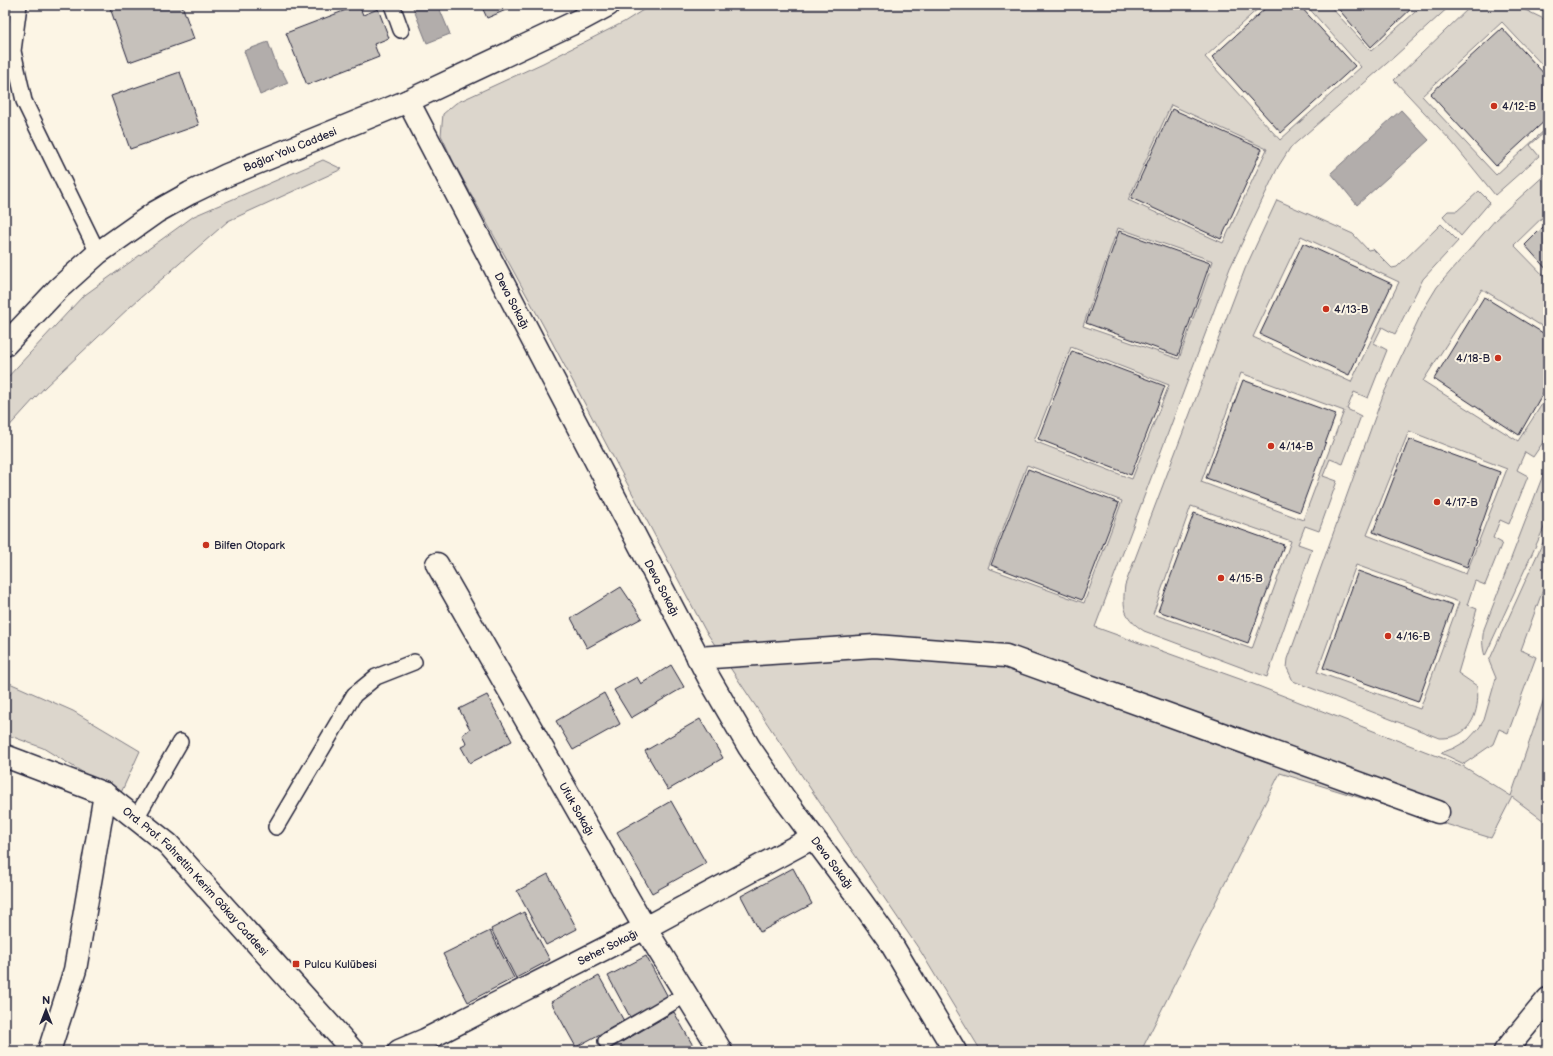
<svg xmlns="http://www.w3.org/2000/svg" width="1553" height="1056" font-family="'Balsamiq Sans',sans-serif">
<style>
.green{fill:#dcd6cc;stroke:#7f7c84;fill-rule:evenodd}
.water{fill:#b2adab;stroke:#78757e}
.building{fill:#c6c1bb;stroke:#22223b}
.lines{fill:none;stroke-linecap:round;stroke-linejoin:round}
.lane-casing{stroke:#22223b;stroke-width:18}
.street-casing{stroke:#22223b;stroke-width:25}
.secondary-casing{stroke:#22223b;stroke-width:25}
.lane{stroke:#fcf5e5;stroke-width:15}
.street{stroke:#fcf5e5;stroke-width:22}
.secondary{stroke:#fcf5e5;stroke-width:22}
.poi-dot{fill:#c8321e;stroke:#fcf5e5;stroke-width:1.5}
.labels{text-anchor:middle;dominant-baseline:central;stroke-width:4;stroke-linejoin:round;paint-order:stroke}
.poi-label{font-size:11px;fill:#22223b;stroke:#fcf5e5;text-anchor:start}
.street-label{font-size:11px;fill:#22223b;stroke:#fcf5e5}
</style>
<rect width="100%" height="100%" fill="#fcf5e5"/>
<filter id="ink" filterUnits="userSpaceOnUse"><feTurbulence type="fractalNoise" baseFrequency=".025" numOctaves="2"/><feDisplacementMap in="SourceGraphic" scale="8" xChannelSelector="R" yChannelSelector="G"/><feConvolveMatrix kernelMatrix="1 2 1 2 8 2 1 2 1" color-interpolation-filters="sRGB"/></filter>
<g filter="url(#ink)">
<g class="green">
<path d="M651 5H1262L1205 57 1280 140 1361 67 1306 5H1329L1371 51 1423 5H1451L1394 57 1290 148 1278 167 1230 268 1095 627 1248 682 1463 766 1511 796 1548 687V824L1512 797 1491 838 1280 773 1141 1051H981L921 952 844 839 705 630 543 325 454 163 441 135 443 114 456 103 543 63 624 22ZM1171 105 1267 149 1223 243 1128 200ZM1118 228 1213 261 1179 359 1083 326ZM1071 347 1169 385 1132 479 1034 441ZM1027 465 1122 501 1084 603 988 568Z"/>
<path d="M1472 5H1515L1548 21V71L1502 22 1422 96 1496 175 1548 127V138L1544 133 1530 145 1539 156 1495 195 1452 142 1394 80Z"/>
<path d="M323 160 342 169 228 221 131 306 45 387 5 431V380L82 297 194 216Z"/>
<path d="M1548 172V212L1514 245 1548 280V330L1482 289 1423 381 1518 441 1548 395V435L1533 457 1525 452 1517 470 1528 476 1509 524 1500 520 1493 538 1502 543 1485 585 1475 581 1467 605 1477 609 1458 673 1477 686C1480 706 1474 732 1451 737 1447 738 1443 738 1439 738L1293 681 1287 668 1288 659 1383 395 1423 310 1437 287 1496 219ZM1409 431 1507 469 1466 574 1367 535ZM1356 565 1459 602 1420 709 1317 672Z"/>
<path d="M1479 191 1490 202 1461 236 1443 216 1448 211H1457Z"/>
<path d="M1277 200 1353 234 1368 250 1373 249 1392 268 1397 267 1441 224 1458 241 1423 279 1395 334 1382 327 1374 343 1387 350 1368 398 1354 392 1347 409 1361 416 1343 464 1330 459 1323 476 1337 481 1319 531 1305 526 1298 544 1312 549 1295 596 1267 677 1144 631C1124 618 1122 608 1125 585L1245 269ZM1301 236 1399 282 1351 382 1253 337ZM1241 373 1344 411 1303 520 1201 482ZM1191 506 1291 541 1252 649 1153 614Z"/>
<path d="M1548 462V519L1485 656C1482 646 1482 639 1484 629Z"/>
<path d="M1548 531V576L1521 650 1536 657 1508 733 1499 729 1493 744 1464 764 1441 753 1454 748 1468 740 1479 728 1484 720 1496 678 1489 661Z"/>
<path d="M5 681 73 711 140 751 120 795 43 748 5 734Z"/>
</g>
<g class="water">
<path d="M412 5H438L450 34 427 43Z"/>
<path d="M268 42 278 69 283 73 288 83 260 95 244 51Z"/>
<path d="M1401 110 1429 140 1357 205 1331 173Z"/>
</g>
<g class="building">
<path d="M109 5H182L194 39 129 62Z"/>
<path d="M359 5 363 15 378 9 389 38 374 44 379 57 307 85 286 33Z"/>
<path d="M481 5H518L487 18Z"/>
<path d="M1269 5H1299L1355 66 1281 133 1212 57Z"/>
<path d="M1335 5H1415L1371 47Z"/>
<path d="M1534 5H1548V12Z"/>
<path d="M1502 28 1548 78V118L1496 166 1430 94Z"/>
<path d="M180 72 199 125 130 149 111 96Z"/>
<path d="M1172 109 1262 149 1221 239 1131 198Z"/>
<path d="M1548 222V271L1525 245Z"/>
<path d="M1119 231 1210 263 1178 356 1086 323Z"/>
<path d="M1303 243 1392 284 1349 375 1260 334Z"/>
<path d="M1484 297 1548 336V384L1519 435 1434 379Z"/>
<path d="M1072 351 1165 386 1131 475 1038 439Z"/>
<path d="M1243 380 1336 414 1300 512 1206 478Z"/>
<path d="M1409 439 1500 472 1467 567 1373 532Z"/>
<path d="M1028 469 1119 503 1082 600 991 565Z"/>
<path d="M1194 513 1284 545 1248 643 1158 611Z"/>
<path d="M1358 571 1453 605 1418 702 1323 668Z"/>
<path d="M621 587 642 618 587 648 571 618Z"/>
<path d="M671 665 684 687 631 718 614 690 637 677 641 684Z"/>
<path d="M604 693 620 724 573 750 556 721Z"/>
<path d="M487 695 512 741 470 763 461 747 467 744 462 735 470 729 459 709Z"/>
<path d="M700 719 723 758 668 790 645 751Z"/>
<path d="M671 801 706 863 652 893 617 832Z"/>
<path d="M793 868 812 904 760 932 741 896Z"/>
<path d="M548 874 577 929 546 945 517 891Z"/>
<path d="M524 912 550 960 516 978 491 929Z"/>
<path d="M490 931 514 978 468 1002 443 954Z"/>
<path d="M646 956 668 997 630 1017 608 976Z"/>
<path d="M599 976 624 1021 576 1047 551 1002Z"/>
<path d="M674 1012 696 1051H609L608 1050Z"/>
</g>
<g class="lines">
<defs>
<g id="lane">
<path d="M19 5 13 51 24 101 98 253"/>
<path d="M392 5 401 30"/>
<path d="M136 818 180 742"/>
<path d="M276 827 354 695 376 677 414 662"/>
<path d="M606 1041 685 995"/>
</g>
<g id="street">
<path id="s1" d="M408 101 709 678 749 747 784 798 861 901 889 940 955 1051"/>
<path id="s2" d="M437 564 645 928 721 1051"/>
<path d="M698 658 875 646 1006 656 1438 812"/>
<path d="M49 1051 75 970 105 794"/>
<path id="s3" d="M399 1051 425 1040 645 928 812 838"/>
</g>
<g id="secondary">
<path id="s4" d="M5 345 58 289 98 253 156 212 190 193 227 175 408 101 582 19 608 5"/>
<path id="s5" d="M5 756 105 794 168 844 353 1051"/>
<path d="M1505 1051 1548 999"/>
</g>
</defs>
<use href="#lane" class="lane-casing"/>
<use href="#street" class="street-casing"/>
<use href="#secondary" class="secondary-casing"/>
<use href="#lane" class="lane"/>
<use href="#street" class="street"/>
<use href="#secondary" class="secondary"/>
</g>
</g>
<g class="poi-dot">
<circle cx="1494" cy="106" r="4"/>
<circle cx="1326" cy="309" r="4"/>
<circle cx="1498" cy="358" r="4"/>
<circle cx="1271" cy="446" r="4"/>
<circle cx="1437" cy="502" r="4"/>
<circle cx="206" cy="545" r="4"/>
<circle cx="1221" cy="578" r="4"/>
<circle cx="1388" cy="636" r="4"/>
<rect x="292" y="960" width="8" height="8" rx="2"/>
</g>
<g class="labels">
<g class="poi-label">
<text x="1502" y="106">4/12-B</text>
<text x="1334" y="309">4/13-B</text>
<text x="1490" y="358" text-anchor="end">4/18-B</text>
<text x="1279" y="446">4/14-B</text>
<text x="1445" y="502">4/17-B</text>
<text x="214" y="545">Bilfen Otopark</text>
<text x="1229" y="578">4/15-B</text>
<text x="1396" y="636">4/16-B</text>
<text x="304" y="964">Pulcu Kulübesi</text>
</g>
<g class="street-label">
<text stroke="none"><textPath href="#s4" startOffset="350">Bağlar Yolu Caddesi</textPath></text>
<text stroke="none"><textPath href="#s1" startOffset="225">Deva Sokağı</textPath></text>
<text stroke="none"><textPath href="#s1" startOffset="549">Deva Sokağı</textPath></text>
<text stroke="none"><textPath href="#s2" startOffset="282">Ufuk Sokağı</textPath></text>
<text stroke="none"><textPath href="#s1" startOffset="873">Deva Sokağı</textPath></text>
<text stroke="none"><textPath href="#s5" startOffset="233">Ord. Prof. Fahrettin Kerim Gökay Caddesi</textPath></text>
<text stroke="none"><textPath href="#s3" startOffset="233">Seher Sokağı</textPath></text>
</g>
</g>
<rect width="1553" height="1056" fill="none" stroke="#fcf5e5" stroke-width="20"/>
<rect x="10" y="10" width="1533" height="1036" fill="none" stroke="#22223b" stroke-width="1.5" filter="url(#ink)"/>
<g transform="translate(46 1010)" stroke="#fcf5e5" stroke-width="3" paint-order="stroke">
<path d="M0-3L7 15L0 10L-7 15Z" fill="#22223b"/>
<text y="-6" font-size="11" font-weight="bold" text-anchor="middle" fill="#22223b">N</text>
</g>
</svg>
